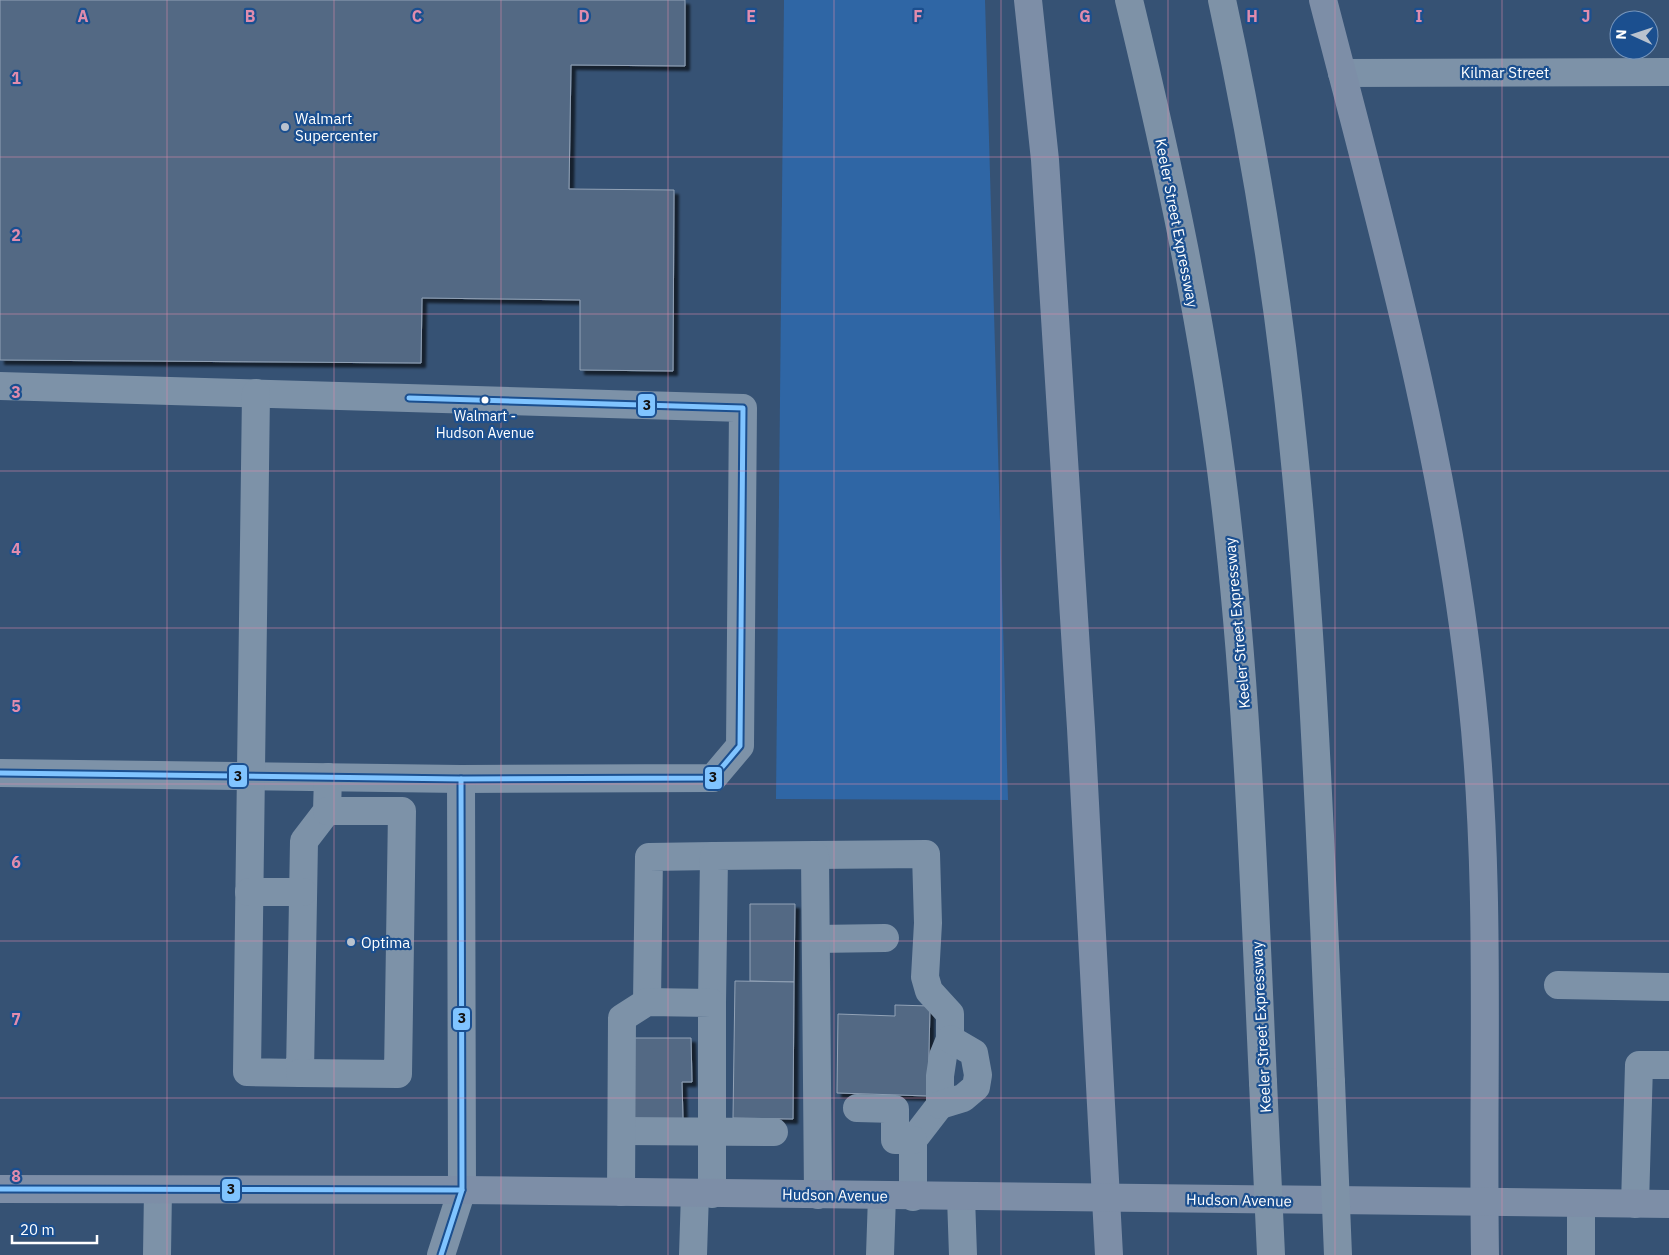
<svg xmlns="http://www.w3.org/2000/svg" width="1669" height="1255" font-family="'IBM Plex Sans',sans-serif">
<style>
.green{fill:#2f66a5}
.building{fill:#526984;stroke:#92a2b6;filter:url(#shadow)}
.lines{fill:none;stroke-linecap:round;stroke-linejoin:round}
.minor{stroke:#7d92a8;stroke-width:28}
.major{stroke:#7d8ea7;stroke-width:28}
.highway{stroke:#7e92a7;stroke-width:28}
.highway-bridge{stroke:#7e92a7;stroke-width:28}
.bus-1-casing{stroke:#1b4f8f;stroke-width:9}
.bus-1{stroke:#80c4ff;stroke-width:5}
.grid{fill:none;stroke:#e08cad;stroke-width:1;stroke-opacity:0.55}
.poi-dot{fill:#b9c2ce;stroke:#1b4f8f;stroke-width:2}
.bus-dot{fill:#fff;stroke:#1b4f8f;stroke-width:2}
.labels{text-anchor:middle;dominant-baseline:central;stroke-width:4.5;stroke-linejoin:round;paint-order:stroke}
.bus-label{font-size:14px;fill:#fff;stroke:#1b4f8f}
.street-label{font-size:15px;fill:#fff;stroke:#1b4f8f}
.poi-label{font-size:15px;fill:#fff;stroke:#1b4f8f;text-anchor:start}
.grid-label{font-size:16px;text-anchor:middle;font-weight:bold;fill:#e08cad;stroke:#1b4f8f;stroke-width:4.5;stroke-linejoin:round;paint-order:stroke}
.line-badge{stroke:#1b4f8f;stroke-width:2}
.pale-badge-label{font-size:14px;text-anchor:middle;font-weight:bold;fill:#111}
</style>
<defs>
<filter id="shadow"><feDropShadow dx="4.5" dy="4.5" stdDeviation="1" flood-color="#0009"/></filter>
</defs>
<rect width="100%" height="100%" fill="#365274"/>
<path class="green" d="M784 0H985L1008 800 776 799Z"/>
<g class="building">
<path d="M0 0H685V66L571 65 569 189 674 190 673 371 580 370V300L422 298 421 363 0 360Z"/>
<path d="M750 904H795L794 982 750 981Z"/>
<path d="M735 981 794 982 793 1119 733 1118Z"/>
<path d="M895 1005 930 1006 928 1096 837 1093 838 1014 895 1016Z"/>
<path d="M630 1038H691L692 1082H682L683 1119H630Z"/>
</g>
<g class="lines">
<g class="minor">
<path d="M1342 73 1669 72"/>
<path d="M0 386 743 408 740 746 713 778 461 779 0 773"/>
<path d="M256 393 247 1072 300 1073 304 841 327 811 328 777"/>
<path d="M815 855 926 854 928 923 925 977 929 991 950 1014V1039L943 1056 940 1076V1105L913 1140V1197"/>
<path d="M249 892H303"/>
<path d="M816 939 885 938"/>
<path d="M1558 985 1669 987"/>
<path d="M647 1002 649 857 714 856"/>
<path d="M712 1003 714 856 815 855 818 1195"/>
<path d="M300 1073 398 1074 402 811H327"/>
<path d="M940 1105 963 1098 976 1087 978 1075 974 1053 950 1039"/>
<path d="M857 1108 895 1109V1140H913"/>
<path d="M622 1131 774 1132"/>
<path d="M621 1192 622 1018 647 1002 712 1003V1194"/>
<path d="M961 1197 963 1255"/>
<path d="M1635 1204 1639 1065H1669"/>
<path d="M157 1255 158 1190"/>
<path d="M441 1255 462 1190 461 779"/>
<path d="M693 1255 695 1193"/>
<path d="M880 1255 882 1196"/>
<path d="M1581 1255V1204"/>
</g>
<g class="major">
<path d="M1028 0 1045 160 1081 728 1109 1255"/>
<path d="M1323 0C1383 231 1447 461 1472 699 1492 884 1482 1070 1485 1255"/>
<path d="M0 1189 462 1190 1669 1204"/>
</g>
<g class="highway">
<path d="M1129 0C1169 165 1205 333 1225 502 1248 695 1254 888 1263 1082"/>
<path d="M1222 0C1254 146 1278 294 1293 443 1315 655 1321 869 1331 1082"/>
</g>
<g class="highway-bridge">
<path d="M1263 1082 1271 1255"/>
<path d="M1331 1082 1338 1255"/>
</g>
<defs>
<g id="bus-1">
<path d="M0 773 461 779 713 778 740 746 743 408 409 398"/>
<path d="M0 1189 462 1190"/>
<path d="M441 1255 462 1190 461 779"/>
</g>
</defs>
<use href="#bus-1" class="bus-1-casing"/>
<use href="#bus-1" class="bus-1"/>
</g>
<path class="grid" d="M167 0V1255M334 0V1255M501 0V1255M668 0V1255M834 0V1255M1001 0V1255M1168 0V1255M1335 0V1255M1502 0V1255M0 157H1669M0 314H1669M0 471H1669M0 628H1669M0 784H1669M0 941H1669M0 1098H1669"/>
<g class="poi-dot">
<circle cx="285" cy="127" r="5"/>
<circle cx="351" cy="942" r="5"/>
</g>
<circle class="bus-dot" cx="485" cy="400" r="4.5"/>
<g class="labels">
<g class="bus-label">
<text x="485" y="416">Walmart -<tspan x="485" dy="17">Hudson Avenue</tspan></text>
</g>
<g class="street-label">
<text x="1505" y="72">Kilmar Street</text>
<text transform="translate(1177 223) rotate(79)">Keeler Street Expressway</text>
<text transform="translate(1237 623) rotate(-95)">Keeler Street Expressway</text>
<text transform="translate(1261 1027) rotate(-93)">Keeler Street Expressway</text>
<text transform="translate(835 1195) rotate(1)">Hudson Avenue</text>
<text transform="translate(1239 1200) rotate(1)">Hudson Avenue</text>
</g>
<g class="poi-label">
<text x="295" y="118">Walmart<tspan x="295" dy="17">Supercenter</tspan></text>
<text x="361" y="942">Optima</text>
</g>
</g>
<g class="grid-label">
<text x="83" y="22">A</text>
<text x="250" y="22">B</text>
<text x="417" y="22">C</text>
<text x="584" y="22">D</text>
<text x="751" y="22">E</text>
<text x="918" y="22">F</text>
<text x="1085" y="22">G</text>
<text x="1252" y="22">H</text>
<text x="1419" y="22">I</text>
<text x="1586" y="22">J</text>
<text x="16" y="84">1</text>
<text x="16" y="241">2</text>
<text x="16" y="398">3</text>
<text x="16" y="555">4</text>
<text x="16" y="712">5</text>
<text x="16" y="868">6</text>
<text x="16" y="1025">7</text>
<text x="16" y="1182">8</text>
</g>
<g class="line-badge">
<rect x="637" y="393" width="19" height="24" rx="5" fill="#80c4ff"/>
<rect x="228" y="764" width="20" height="24" rx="5" fill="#80c4ff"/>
<rect x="704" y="766" width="19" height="24" rx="5" fill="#80c4ff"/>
<rect x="452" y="1007" width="19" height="24" rx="5" fill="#80c4ff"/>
<rect x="221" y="1178" width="20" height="24" rx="5" fill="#80c4ff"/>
</g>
<g class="pale-badge-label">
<text x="647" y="410">3</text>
<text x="238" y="781">3</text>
<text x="713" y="782">3</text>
<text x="462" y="1023">3</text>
<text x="231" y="1194">3</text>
</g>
<g transform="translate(1634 35) rotate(273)"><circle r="24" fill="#1b4f8f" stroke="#7695bc"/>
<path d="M0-4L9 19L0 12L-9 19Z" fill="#b9c2ce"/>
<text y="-8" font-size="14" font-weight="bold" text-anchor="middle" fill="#ffffff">N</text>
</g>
<path d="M12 1235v8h85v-8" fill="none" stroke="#ffffff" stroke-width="2.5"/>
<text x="20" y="1235" font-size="15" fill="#ffffff" stroke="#1b4f8f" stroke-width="4" paint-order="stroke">20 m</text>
</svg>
